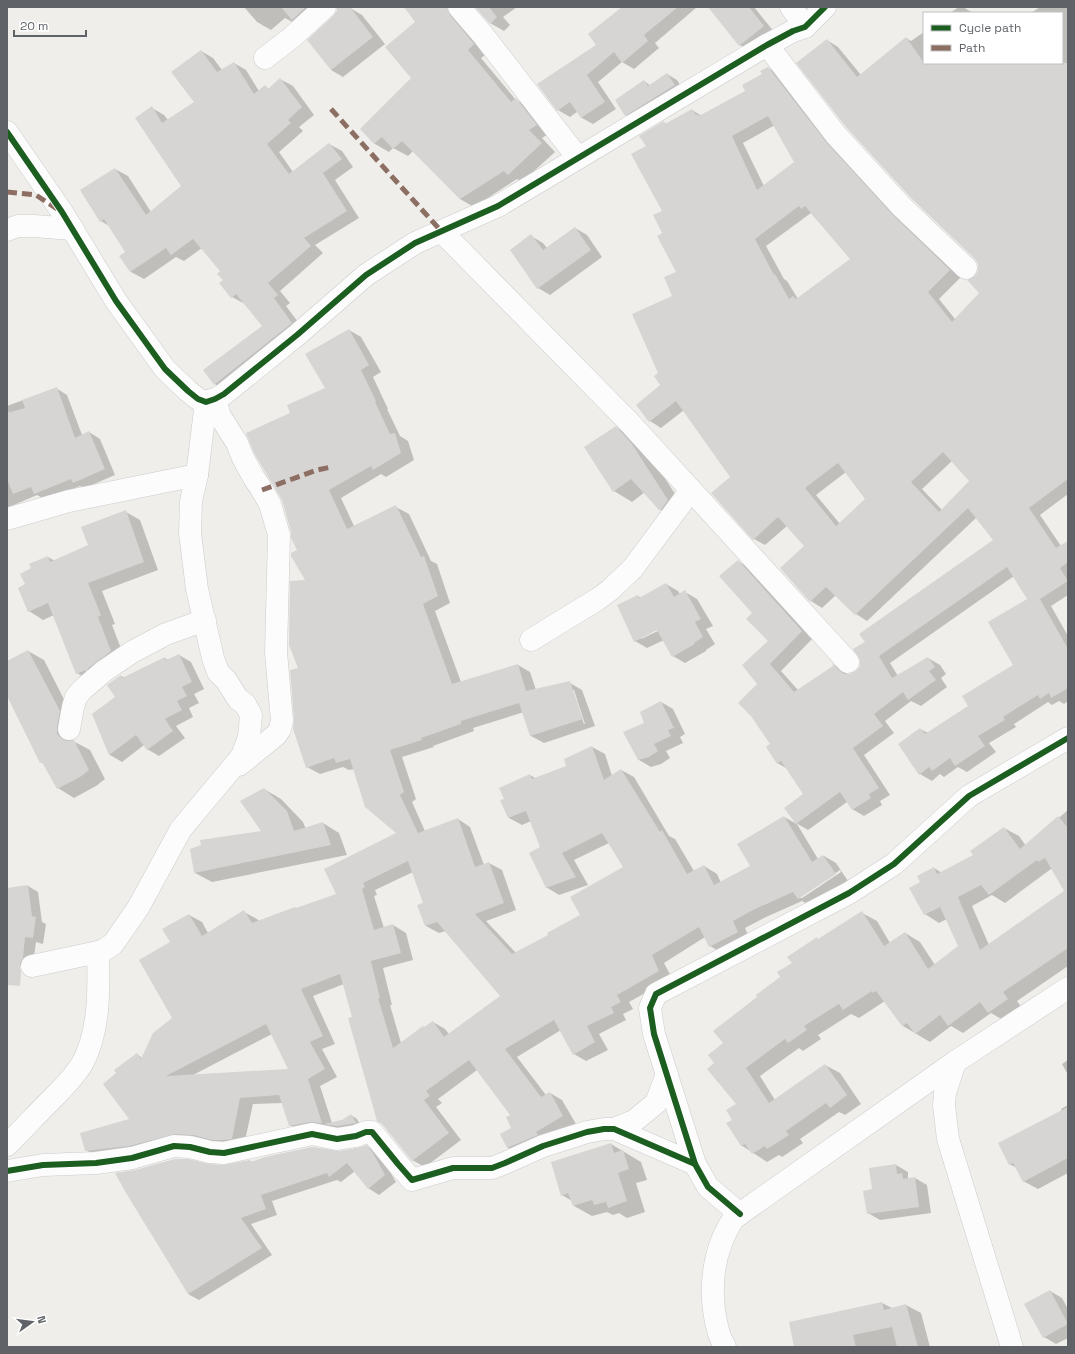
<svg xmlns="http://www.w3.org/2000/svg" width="1075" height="1354" font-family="'Space Grotesk',sans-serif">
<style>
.shadow{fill:#0003;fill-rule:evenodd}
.building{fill:#d6d5d3;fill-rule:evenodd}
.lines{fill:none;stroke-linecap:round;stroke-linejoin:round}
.minor-casing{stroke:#cbcccc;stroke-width:23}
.minor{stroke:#fdfcfc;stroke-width:22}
.quiet{stroke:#8d6e63;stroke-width:5;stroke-dasharray:10 5;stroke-linecap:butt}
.cycleway-casing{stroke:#fff;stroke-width:8}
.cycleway{stroke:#1b5e20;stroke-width:6}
</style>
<rect width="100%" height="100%" fill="#efeeea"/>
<g class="shadow">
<path d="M244 7H329L296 24 285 18 271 30 257 22Z"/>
<path d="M405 7H451L488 53 481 58 516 100 530 108 550 133 542 138 555 152 522 182 517 179 474 207 460 199 413 151 408 156 393 148 389 152 375 144 361 129 412 79 417 22Z"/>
<path d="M476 7H517L503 17 510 25 504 31 490 23Z"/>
<path d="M623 7H697L655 43 659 48 634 69 622 62 598 82 616 109 593 124 582 118 577 112 570 117 558 110 598 45Z"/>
<path d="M709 7H754L775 33 752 52 740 45Z"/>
<path d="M959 7H963L973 13H950Z"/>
<path d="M1040 7H1068V494L1040 515 1061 546 1068 544V595L1051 606 1068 636V701L1064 704 1059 701 1052 705 1048 702 1014 724 1016 727 989 743 996 752 967 772 958 767 944 777 940 774 932 781 920 774V729L928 733 969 706 1014 665 1029 600 1014 576 890 663 898 676 928 658 940 665 946 674 941 678 947 687 921 706 911 701 885 721 894 733 864 755 890 795 880 801 882 805 864 816 852 809 847 802 808 830 796 823 805 794 788 769 777 763 771 744 759 684 770 641 754 613 738 561 749 568 813 638 781 671 798 690 834 667V665L844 671 848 675 857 672 861 666 866 642 994 540 976 518 867 621 856 614 836 595 822 608 811 601 805 546 787 526 765 545 754 539 731 477 684 410 661 428 650 421 662 386 659 373 677 272 664 234 663 211 647 146 664 123 667 124 692 110 702 116 746 92 768 68 780 75 961 277 939 299 955 319 980 293 976 277 979 271V264L827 40 838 47 861 75 906 38 911 41 924 32V63H1062V13H1031ZM775 125 796 163 764 186 743 143ZM811 213 851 259 798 299 787 281 784 279 766 246ZM952 461 970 481 942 510 922 489ZM846 472 866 499 840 524 816 495Z"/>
<path d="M350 8 362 15 385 44 343 77 331 70Z"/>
<path d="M201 51 213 58 222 70 234 63 246 70 259 91 265 86 269 89 280 79 293 86 314 115 299 127 303 131 279 152 293 172 329 144 342 151 353 167 335 180 359 218 315 245 323 253 280 291 290 303 286 306 304 330 227 392 215 384 204 370 263 326 245 304 232 297 221 272 202 248 184 261 176 257 144 279 131 272 121 256 127 252 109 226 101 221 115 169 128 176 151 212 182 186 152 108 164 115 168 120 196 103Z"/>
<path d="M667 74 677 80 685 92 636 121 626 115 644 81 651 86Z"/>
<path d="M575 228 587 235 602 257 550 295 538 288 531 236 543 243 547 248Z"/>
<path d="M349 330 361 337 381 372 373 377 388 409H387L400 436 408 441 414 460 386 477 381 474 341 498 354 526 396 507 409 514 431 561 437 564 450 603 435 611 461 682 518 665 530 672 536 690 570 683 582 690 595 726 544 743 531 736 524 712 473 728 474 731 433 746 434 747 402 757 416 799 412 802 425 831 458 819 470 827 484 865 489 863 502 870 516 910 486 921 516 953 549 936 582 915 624 867 609 843 574 860 588 885 559 895 546 887 541 847 531 821 522 825 509 818 501 801 505 799 530 775 535 778 567 767 592 747 605 754 612 776 621 770 634 777 669 836 675 839 694 871 704 866 717 874 721 883 751 866 784 817 797 824 818 859 824 856 836 863 848 881 811 906 802 901 766 917 745 928 750 939 722 953 710 946 705 937 664 963 672 978 629 1002 633 1009 623 1014 626 1020 599 1034 608 1050 586 1061 574 1054 561 1030 517 1057 546 1095 550 1093 562 1100 576 1124 520 1155 508 1148 501 1134 512 1129V1116L477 1070 438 1099 442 1103 436 1107 461 1140 425 1167 412 1160 353 1017 344 984 313 996 335 1044 322 1049 337 1077 320 1086 332 1123 343 1120 351 1115 357 1119 361 1126 344 1129 333 1127 334 1130 303 1133 290 1125 283 1103 253 1104 244 1145 99 1158 86 1150 131 1120 118 1074 137 1054 142 1058 173 1018 171 942 189 915 202 922 208 933 244 912 257 919 259 921 337 895 398 833 354 769 349 770 343 767 320 774 307 767 300 669 307 581 298 550 291 413 326 388ZM572 690H574L585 724H584ZM840 870 841 872 802 898H798ZM413 872 424 904 419 906 426 926 439 933 446 931 502 996 449 1034 445 1029 433 1022 401 1043 390 1005H392L383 968 413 960 406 933 393 925 384 928 374 896 377 895 375 890ZM272 1034 290 1070 193 1075Z"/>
<path d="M56 388 67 395 82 435 89 432 100 439 115 475 85 488 80 486 46 500 37 495 7 508V420L10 419 7 406Z"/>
<path d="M616 427 634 438 650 455 686 511 679 520 661 510 645 492 632 502 614 491Z"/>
<path d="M126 512 140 520 158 570 102 591 115 624 112 625 125 659 101 678 86 669V672L99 679 92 682 77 673 54 615 43 620 29 611 26 585 32 569 48 557 55 561 89 546Z"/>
<path d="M666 584 678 591 680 594 685 592 697 599 713 626 706 629 715 644 706 650V651L685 663 673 656 664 640 647 648 635 641 638 596 641 598ZM661 627 662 629 641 639V637Z"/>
<path d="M28 651 44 660 75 721 72 736 73 741 90 750 105 779 96 786 74 798 58 788 45 765 41 762 7 694V662Z"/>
<path d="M179 655 191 662 204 689 194 694 199 703 189 708 193 717 176 726 185 738 159 756 147 749 144 745 122 762 110 755 94 714 116 697 121 676 125 678 165 658 168 660Z"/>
<path d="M661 702 673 709 685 734 680 737 683 743 666 751 670 758 661 764 651 767 639 760 645 723Z"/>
<path d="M264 789 281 799 303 822 306 829 323 823 339 833 347 855 212 882 195 873 263 832Z"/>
<path d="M1068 810V966L1017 1001 1022 1008 1003 1020 991 1013 963 1033 951 1026 930 1042 903 1026 885 1001 859 1018 851 1014 818 1035 821 1039 803 1051 799 1048 760 1076 775 1100 825 1065 840 1073 861 1104 845 1115 839 1112 800 1139 803 1143 782 1157 779 1155 767 1162 741 1145 733 1120 737 1104 716 1064 724 1043 793 964 819 940 862 913 877 921 890 943 905 933 920 942 935 965 959 947 947 919 939 923 925 914 921 882 934 868 942 873 974 855 1004 828 1019 836 1026 846ZM1051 869 1053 870 1065 891 989 945 972 906 992 895 1005 903Z"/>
<path d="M28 886 38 892 42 922 46 924 43 944 36 942 33 964 31 967 7 964V889Z"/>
<path d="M1068 1060V1075L1062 1064Z"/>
<path d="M1068 1105V1173L1038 1189 1023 1181 1017 1168 1009 1164 1062 1111 1061 1109Z"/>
<path d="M611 1144 641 1162 647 1180 636 1183 645 1212 627 1218 619 1213 613 1215 607 1212 592 1216 574 1206 572 1201 562 1195Z"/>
<path d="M367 1146 378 1153 383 1160 396 1182 379 1195 368 1188 355 1171 341 1182 337 1180 272 1201 277 1215 251 1224 272 1255 199 1300 188 1294 223 1166 250 1161 252 1162 339 1152Z"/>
<path d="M896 1165 908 1172V1178L910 1179 915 1178 927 1185 931 1213 880 1220 868 1213 873 1190Z"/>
<path d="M1050 1291 1062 1298 1068 1309V1338L1056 1344 1044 1337Z"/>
<path d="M882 1303 892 1308 906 1305 921 1313 930 1347H796Z"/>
</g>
<g class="building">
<path d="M281 7H306L292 20Z"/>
<path d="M337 7H350L373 37 331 70 307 40 333 16 337 11Z"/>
<path d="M404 7H447L450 15 474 44 468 50 511 102 516 98 537 125 529 130 542 143 508 175 504 171 460 199 402 141 393 149 382 137 374 144 360 129 411 78 385 47 415 22Z"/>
<path d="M475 7H489L497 17 490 24Z"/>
<path d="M622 7H678L644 35 648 41 622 63 614 52 587 75 605 102 581 118 570 102 557 111 537 84 596 45 588 34Z"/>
<path d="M708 7H749L764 26 739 46Z"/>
<path d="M906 37 924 63H1068V479L1029 508 1056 548 1068 541V562L1060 568 1068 581 1040 599 1068 649V688L1051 698 1049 693 1040 699 1038 695 1003 717 1005 720 978 736 985 746 955 766 950 758 932 771 929 767 919 775 898 744 920 728 925 734 968 706 962 696 1013 665 988 622 1027 599 1007 567 879 656 892 678 928 657 935 667 929 671 936 680 908 700 903 692 874 714 883 726 853 748 879 788 869 794 871 798 852 810 840 792 796 824 784 808 803 794 781 761 777 764 766 747 770 744 751 716 738 703 757 684 742 665 768 641 746 619 752 613 719 576 738 560 802 631 770 664 794 692 833 666 832 663 839 670 844 674H850L856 671 860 666V660L853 649 865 642 859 634 993 540 968 508 855 615 826 587 810 602 780 568 804 546 778 517 753 540 711 493 730 477 676 401 649 422 636 405 660 385 654 376 658 373 632 314 672 296 664 277 676 272 657 236 662 233 653 215 662 211 631 154 646 146 639 136 664 121 665 124 692 109 696 115 698 114 699 116 745 91 742 85 762 74 760 71 768 67 827 143 893 215 950 270 928 292 952 322 979 293 967 280 975 276 978 271V264L975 259 911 198 846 127 796 63 827 39 857 77ZM768 116 794 162 757 190 732 136ZM799 206 801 209 805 206 850 259 796 299 793 296 789 299 775 274 774 275 755 239ZM943 452 969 481 939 512 911 482ZM838 463 865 499 836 526 805 488Z"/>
<path d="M201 50 217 72 234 62 254 94 265 85 268 89 280 78 302 107 288 120 291 123 267 144 289 174 329 143 342 159 323 173 347 211 304 238 311 246 268 283 278 295 274 298 292 323 214 385 203 370 262 326 236 294 231 298 219 283 223 280 217 274 220 271 193 239 171 255 166 248 130 272 119 256 125 252 104 219 100 222 80 190 115 168 146 215 181 186 135 118 152 106 162 123 194 102 171 72Z"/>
<path d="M667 73 675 85 625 116 615 100 644 80 648 86Z"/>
<path d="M575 227 591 250 537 289 510 250 531 234 543 250Z"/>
<path d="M349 329 369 365 361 370 376 401 375 402 390 434 395 433 401 453 373 470 371 466 329 490 347 529 396 505 421 557 424 556 438 596 423 604 452 684 518 664 526 691 570 681 583 719 530 736 519 703 461 721V724L421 738 422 740 390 750 404 792 400 795 418 833 458 818 475 867 489 862 504 903 475 914 512 954 548 935 547 933 580 915 570 897 623 867 602 833 562 853 576 877 546 888 529 853 540 847 526 811 508 818 500 800 504 799 499 788 530 774 532 779 566 766 564 759 592 746 604 780 621 769 660 832 662 830 687 874 704 865 714 885 750 866 737 844 784 816 812 862 823 855 836 874 798 899 793 892 753 910 733 921 738 932 709 947 699 927 652 955 659 971 617 995 621 1002 611 1007 614 1013 587 1026 595 1042 573 1055 554 1020 505 1049 541 1097 550 1092 563 1116 536 1132 538 1135 507 1148 500 1134 511 1128 506 1117 510 1115 469 1060 426 1091 430 1096 424 1100 449 1133 412 1161 382 1124 377 1121 348 1018 352 1017 340 974 301 989 323 1036 310 1042 325 1069 308 1079 322 1123 310 1122 289 1126 279 1095 240 1098 232 1139 223 1140H212L193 1135 175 1134 129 1146 85 1151 80 1133 129 1119 103 1084 116 1073 114 1070 137 1053 141 1059 153 1033 172 1018 139 960 170 942 162 929 189 914 202 936 244 910 252 923 295 907 296 908 336 894 324 869 396 833 365 807 350 759 336 763 334 758 306 768 293 729 294 720 290 670 298 668 289 645 290 581 305 580 291 556V553L297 550 291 538V532L282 500 254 453 246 433 290 413 287 405 325 388 305 354ZM408 861 423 903 417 905 425 926 437 922 500 996 444 1037 433 1021 424 1027 423 1026 393 1048 378 998H380L371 961 401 953 393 924 374 930 362 889 365 887 363 883ZM266 1024 288 1069 166 1076Z"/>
<path d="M57 387 75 438 89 431 105 469 73 483 71 479 34 494 31 487 13 494 7 479V413L25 408 22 400Z"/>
<path d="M616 426 632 444 668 500 660 511 631 479 613 492 584 447Z"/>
<path d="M126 510 144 562 88 583 101 615 98 617 111 651 86 670 76 674 48 603 28 612 18 588 25 584 20 574 31 568 29 564 48 556 50 562 88 545 81 527Z"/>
<path d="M666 583 674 597 685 590 701 619 695 622 703 637 694 643 695 644 672 657 657 630 634 642 617 605 638 595 639 598Z"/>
<path d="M28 650 60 711 57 727V734L61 738 66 741 74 740 89 770 80 777 57 789 42 762 40 763 7 696V661Z"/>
<path d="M179 654 192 682 182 687 187 696 177 701 182 710 165 719 173 731 147 750 136 735 109 755 92 714 115 697 107 685 121 675 122 678 165 657 166 660Z"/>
<path d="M661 701 674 728 668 730 671 736 654 744 658 751 649 757 638 760 623 732 644 723 640 712Z"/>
<path d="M264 788 287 811 294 831 323 822 331 845 194 873 190 849 201 845 200 840 261 831 240 801Z"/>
<path d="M1058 816 1068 828V948L1003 992 1008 999 988 1013 980 1002 948 1026 940 1015 915 1034 907 1023 902 1026 876 991 873 993 872 991 843 1010 839 1004 804 1026 807 1030 788 1043 785 1039 746 1068 769 1103 825 1064 847 1095 830 1108 826 1103 786 1131 789 1135 767 1149 765 1146 752 1154 745 1144 741 1146 726 1123 732 1120 726 1110 736 1104 707 1069 714 1063 708 1055 723 1043 713 1031 757 997 756 995 780 977 777 972 792 963 787 957 817 937 818 939 862 911 884 946 905 932 928 969 958 946 940 907 924 915 909 888 920 882 917 876 934 867 937 874 973 855 970 851 1004 827 1020 849ZM1045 858 1064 891 980 950 958 897 981 885 989 895 1037 860 1038 862Z"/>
<path d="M28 885 32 916 36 917 33 938 25 937 23 958 20 963V968L21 972 20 986 7 985V888Z"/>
<path d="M1068 1107V1158L1023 1182 1013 1163 1009 1165 998 1143Z"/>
<path d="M351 1114 356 1123 337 1126 324 1124 342 1120Z"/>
<path d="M611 1143 614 1153 623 1150 629 1169 618 1173 627 1201 608 1208 606 1202 594 1205 592 1200 573 1206 568 1193 561 1196 551 1162Z"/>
<path d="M367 1145 373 1153 385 1175 368 1189 347 1163 329 1177 327 1173 261 1195 266 1209 241 1218 262 1248 188 1294 126 1193 115 1173 135 1170 175 1159H188L209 1164 223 1165 250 1160 251 1162 265 1157 312 1147 339 1151 358 1148Z"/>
<path d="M896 1164 897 1174 902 1173 903 1179 915 1177 919 1207 867 1214 863 1191 872 1189 869 1168Z"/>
<path d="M1050 1290 1068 1324 1043 1338 1024 1304Z"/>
<path d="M882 1302 884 1310 906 1304 918 1347H897L892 1327 853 1335 856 1347H794L789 1322Z"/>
</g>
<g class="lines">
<defs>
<g id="minor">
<path d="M459 7 483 35 578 158"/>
<path d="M791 7 805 27"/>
<path d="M767 45 836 135 902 207 966 268"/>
<path d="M265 58 291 38 325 7"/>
<path d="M7 132 62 212 116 301 165 369 188 391 198 399 206 402 215 399 224 394 297 335 366 275 415 243 498 206 767 45 793 31 805 27 825 7"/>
<path d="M7 230 18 226H34L73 229"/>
<path d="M442 232 628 421 848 662"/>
<path d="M215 399 220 416 237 443 243 458 254 478 262 490 270 504 279 535 276 652 282 721 280 729 276 735 239 765"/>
<path d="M7 519 69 501 197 475"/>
<path d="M531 640 598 599 610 590 633 568 691 490"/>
<path d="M69 729 73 707 76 697 83 689 104 671 132 652 166 634 205 620"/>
<path d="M32 966 98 952 104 950 113 944 138 908 181 829 242 756 249 737 251 715 245 704 238 699 226 680 218 672 213 658 197 589 190 533 191 501 197 475 206 402"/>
<path d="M955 1062 945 1093 944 1105 948 1139 1012 1347"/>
<path d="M614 1129 634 1121 656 1103 667 1074"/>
<path d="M7 1145C22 1130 37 1114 52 1099 63 1088 74 1077 82 1064 100 1031 99 989 98 952"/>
<path d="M7 1171 43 1165 96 1163 132 1158 174 1146 190 1147 210 1152 224 1153 312 1134 337 1139 356 1136 366 1132H372L398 1164 412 1180 453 1168H492L505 1163 543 1146 587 1132 604 1129H614L695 1164"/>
<path d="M740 1214 708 1187 695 1164 654 1034 650 1008 656 994 849 893 894 864 969 796 1068 738"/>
<path d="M725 1347C722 1341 719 1336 718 1330 708 1293 712 1250 734 1218L955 1062 1068 988"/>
</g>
</defs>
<use href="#minor" class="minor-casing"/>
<use href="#minor" class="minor"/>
<g class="quiet">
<path d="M331 109 442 232"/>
<path d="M7 192 36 195 57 209"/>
<path d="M262 490 317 470 331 467"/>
</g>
<defs>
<g id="cycleway">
<path d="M7 132 62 212 116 301 165 369 188 391 198 399 206 402 215 399 224 394 297 335 366 275 415 243 498 206 767 45 793 31 805 27 825 7"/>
<path d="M7 1171 43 1165 96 1163 132 1158 174 1146 190 1147 210 1152 224 1153 312 1134 337 1139 356 1136 366 1132H372L398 1164 412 1180 453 1168H492L505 1163 543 1146 587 1132 604 1129H614L695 1164"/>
<path d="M740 1214 708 1187 695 1164 654 1034 650 1008 656 994 849 893 894 864 969 796 1068 738"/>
</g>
</defs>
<use href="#cycleway" class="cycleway-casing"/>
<use href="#cycleway" class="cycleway"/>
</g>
<rect width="1075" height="1354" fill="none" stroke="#5f6368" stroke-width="16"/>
<rect x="923" y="12" width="140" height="52" fill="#ffffff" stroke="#bfc1c3"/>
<rect x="931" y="25" width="20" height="6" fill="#1b5e20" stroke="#bfc1c3"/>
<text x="959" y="32" font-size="12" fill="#5f6368">Cycle path</text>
<rect x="931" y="45" width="20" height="6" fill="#8d6e63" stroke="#bfc1c3"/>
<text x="959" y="52" font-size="12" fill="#5f6368">Path</text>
<g transform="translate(32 1322) rotate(76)" stroke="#ffffff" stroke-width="3" paint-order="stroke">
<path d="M0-3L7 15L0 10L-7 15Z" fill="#5f6368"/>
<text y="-6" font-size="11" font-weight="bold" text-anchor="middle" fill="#5f6368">N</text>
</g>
<path d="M14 30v6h72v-6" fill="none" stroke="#5f6368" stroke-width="2"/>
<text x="20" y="30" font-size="12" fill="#5f6368" stroke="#ffffff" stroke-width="3" paint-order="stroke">20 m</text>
</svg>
